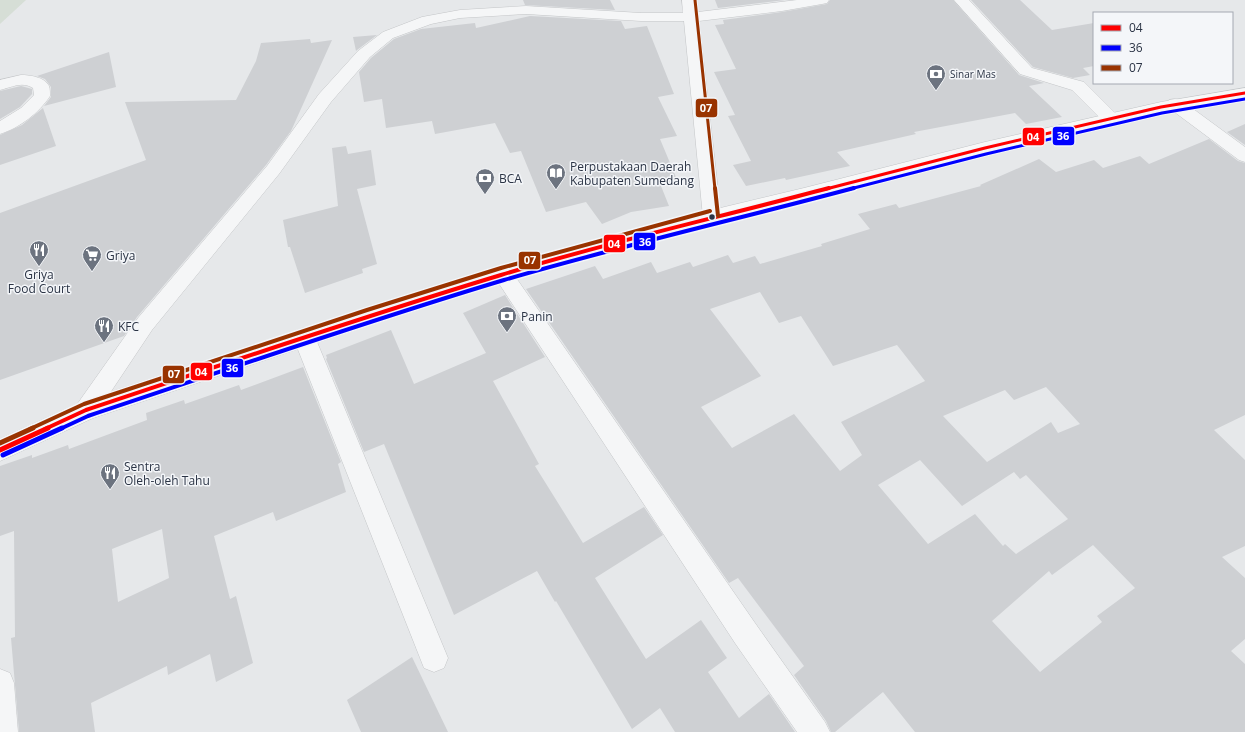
<svg xmlns="http://www.w3.org/2000/svg" width="1245" height="732" font-family="'Open Sans',sans-serif">
<style>
.green{fill:#d6ded6}
.building{fill:#ced0d3;fill-rule:evenodd}
.lines{fill:none;stroke-linecap:round;stroke-linejoin:round}
.minor-casing{stroke:#c4c6c8;stroke-width:1}
.major-casing{stroke:#c2c5c8;stroke-width:1}
.minor{fill:#f5f6f7;fill-rule:evenodd}
.major{fill:#f8f8f8;fill-rule:evenodd}
.bus-1-far2-casing{stroke:#f4f6f9;stroke-width:5}
.bus-1-far1-casing{stroke:#f4f6f9;stroke-width:7}
.bus-1-casing{stroke:#f4f6f9;stroke-width:8}
.bus-2-far2-casing{stroke:#f4f6f9;stroke-width:5}
.bus-2-far1-casing{stroke:#f4f6f9;stroke-width:7}
.bus-2-casing{stroke:#f4f6f9;stroke-width:8}
.bus-3-far2-casing{stroke:#f4f6f9;stroke-width:5}
.bus-3-far1-casing{stroke:#f4f6f9;stroke-width:7}
.bus-3-casing{stroke:#f4f6f9;stroke-width:8}
.bus-1-far2{stroke:#f00;stroke-width:3}
.bus-1-far1{stroke:#f00;stroke-width:4}
.bus-1{stroke:#f00;stroke-width:5}
.bus-2-far2{stroke:#00f;stroke-width:3}
.bus-2-far1{stroke:#00f;stroke-width:4}
.bus-2{stroke:#00f;stroke-width:5}
.bus-3-far2{stroke:#930;stroke-width:3}
.bus-3-far1{stroke:#930;stroke-width:4}
.bus-3{stroke:#930;stroke-width:5}
.bus-dot{fill:#2b3445;stroke:#f4f6f9;stroke-width:1.5}
.labels{text-anchor:middle;dominant-baseline:central;stroke-width:3;stroke-linejoin:round;paint-order:stroke}
.far-poi-label{font-size:10px;fill:#2b3445;stroke:#f4f6f9;text-anchor:start}
.poi-label{font-size:12px;fill:#2b3445;stroke:#f4f6f9;text-anchor:start}
.line-badge{stroke:#f4f6f9;stroke-width:1.5}
.badge-label{font-size:11px;text-anchor:middle;font-weight:bold;fill:#fff}
</style>
<rect width="100%" height="100%" fill="#e6e8ea"/>
<path class="green" d="M0 0H26L0 24Z"/>
<g class="building">
<path d="M523 0H610L615 10 525 5Z"/>
<path d="M715 0H785L718 8Z"/>
<path d="M830 0H953L1019 75 1044 83 1029 86 1062 117 1026 124 1015 113 914 132 916 134 837 152 850 166 786 180 785 178 746 186 733 165 751 161 728 116 735 115 714 72 736 69 715 25 724 24 723 20 782 12 827 4Z"/>
<path d="M971 0H1020L1052 30 1094 23V66L1083 68 1090 75 1073 78 1033 67Z"/>
<path d="M530 16 621 21 625 29 647 26 674 94 658 97 677 136 660 139 678 182 661 186 669 206 631 212 602 224 586 202 546 212 521 151 510 153 495 123 435 134 432 121 386 128 382 99 364 102 359 72 371 58 394 39 421 29 475 23 476 28Z"/>
<path d="M377 35 357 50 356 51 353 37Z"/>
<path d="M310 39 311 43 332 40 291 131 266 165 137 317 124 336 0 380V213L146 160 125 102 236 100 256 61 261 43Z"/>
<path d="M109 52 116 87 44 106 51 97V87L45 79 37 76Z"/>
<path d="M21 86 32 89V94L20 107 0 119V91Z"/>
<path d="M43 108 56 146 0 165V135L22 125Z"/>
<path d="M1245 124V145L1227 132Z"/>
<path d="M1209 139 1238 161 1245 163V415L1214 430 1245 460V546L1222 557 1245 578V639L1231 651 1245 664V732H915L883 692 835 732H831L826 721 794 675 804 666 738 578 729 583 526 289 595 266 603 279 651 262 657 273 690 262 693 267 728 255 733 263 755 256 760 264 822 246 821 244 870 229 858 214 896 204 899 208 981 186 980 185 1039 159 1056 172 1094 160 1103 168 1140 156 1149 164ZM760 292 779 323 801 316 833 366 897 345 925 381 841 422 862 455 840 471 794 414 732 448 701 407 761 376 710 309ZM1046 387 1080 424 1058 433 1051 422 987 462 943 416 1005 390 1014 400ZM920 460 962 506 1014 472 1020 479 1026 475 1068 519 1016 554 1005 544 1003 546 975 514 928 544 878 485ZM1093 545 1135 588 1097 616 1102 622 1040 672 992 621 1049 571 1052 575Z"/>
<path d="M346 146 348 154 371 150 376 185 357 189 377 264 362 269 363 273 305 293 290 247H288L283 220 338 206 332 148Z"/>
<path d="M505 295 545 357 493 381 539 464 535 466 583 543 644 507 663 535 595 578 646 659 701 620 727 658 708 672 739 718 769 694 795 732H675L660 708 632 729 556 601 555 602 537 571 454 615 384 444 364 452 326 359 327 358 326 355 391 330 414 384 486 353 463 313Z"/>
<path d="M303 367 341 462 338 464 346 492 276 521 273 512 214 536 230 599 236 596 253 663 216 682 210 654 168 675 167 666 91 703 95 732H19L11 638 15 637 14 531 0 536V466L32 455V458L68 445 69 449 147 420 146 413 184 400 185 404 239 385 241 390ZM162 529 169 578 118 602 112 549Z"/>
<path d="M412 657 448 732H361L347 700Z"/>
</g>
<g class="lines">
<defs>
<g id="minor">
<path d="M682 0H696L698 12 797 0H829L827 3 822 4 782 11 699 21 721 217 719 222 712 224 705 222 703 217 684 21H641L526 14 460 18 431 24 393 38 370 57 331 102 279 174 152 330 94 417 86 420 78 417 75 410 78 403 138 318 267 166 319 94 358 51 383 32 422 17 460 10 526 6 641 13H683Z"/>
<path d="M954 0H969L1032 68 1084 82 1117 115 1119 119 1117 123 1111 124 1105 123 1072 90 1020 74Z"/>
<path d="M21 75C29 75 45 77 49 86 50 89 50 93 50 96 39 113 19 128 0 134V121L21 108 34 95 33 88C22 81 12 87 0 90V80Z"/>
<path d="M1175 99 1181 100 1245 147V162L1239 160 1169 108 1167 104 1169 100Z"/>
<path d="M503 266 510 269 755 623 825 722 830 732H797L735 643 496 279 493 274 496 269Z"/>
<path d="M304 328 312 331 315 337 448 658 444 668 434 672 424 668 293 337 296 331Z"/>
<path d="M0 669 10 673 14 683 18 732H0Z"/>
</g>
<path id="major" d="M1245 88V98L1161 112 985 154 804 202 712 224 503 282 372 324 93 418 0 461V439L86 400 369 308 503 266 712 210 804 188 985 142 1161 102Z"/>
</defs>
<use href="#minor" class="minor-casing"/>
<use href="#major" class="major-casing"/>
<use href="#minor" class="minor"/>
<use href="#major" class="major"/>
<defs>
<path id="bus-1-far2" d="M826 189 985 148 1161 107 1245 93"/>
<path id="bus-1-far1" d="M45 429 86 410C224 364 362 317 501 275 609 242 720 217 829 188"/>
<path id="bus-1" d="M0 450 48 428"/>
<path id="bus-2-far2" d="M850 189 986 154 1162 113 1245 99"/>
<path id="bus-2-far1" d="M60 429 88 416C226 370 364 322 504 280 620 246 738 219 854 188"/>
<path id="bus-2" d="M3 455 62 428"/>
<path id="bus-3-far2" d="M695 0 715 189"/>
<g id="bus-3-far1">
<path d="M715 188 718 216"/>
<path d="M30 429 84 404 367 310 501 268 710 211"/>
</g>
<path id="bus-3" d="M0 443 33 428"/>
</defs>
<use href="#bus-1-far2" class="bus-1-far2-casing"/>
<use href="#bus-1-far1" class="bus-1-far1-casing"/>
<use href="#bus-1" class="bus-1-casing"/>
<use href="#bus-2-far2" class="bus-2-far2-casing"/>
<use href="#bus-2-far1" class="bus-2-far1-casing"/>
<use href="#bus-2" class="bus-2-casing"/>
<use href="#bus-3-far2" class="bus-3-far2-casing"/>
<use href="#bus-3-far1" class="bus-3-far1-casing"/>
<use href="#bus-3" class="bus-3-casing"/>
<use href="#bus-1-far2" class="bus-1-far2"/>
<use href="#bus-1-far1" class="bus-1-far1"/>
<use href="#bus-1" class="bus-1"/>
<use href="#bus-2-far2" class="bus-2-far2"/>
<use href="#bus-2-far1" class="bus-2-far1"/>
<use href="#bus-2" class="bus-2"/>
<use href="#bus-3-far2" class="bus-3-far2"/>
<use href="#bus-3-far1" class="bus-3-far1"/>
<use href="#bus-3" class="bus-3"/>
</g>
<defs>
<symbol id="bank-pin" viewBox="-11 -11 22 30"><path d="M0 17L-7.5 6A9.5 9.5 0 1 1 7.5 6Z" fill="#6c737f" stroke="#f4f6f9"/><path d="M-6-4H6V4H-6ZM0-2.3a2.3 2.3 0 1 0 0 4.6a2.3 2.3 0 1 0 0-4.6Z" fill="#fff"/></symbol>
<symbol id="library-pin" viewBox="-11 -11 22 30"><path d="M0 17L-7.5 6A9.5 9.5 0 1 1 7.5 6Z" fill="#6c737f" stroke="#f4f6f9"/><path d="M-6-4Q-3-5.5-.7-3.5V5Q-3 3-6 4ZM6-4Q3-5.5 .7-3.5V5Q3 3 6 4Z" fill="#fff"/></symbol>
<symbol id="restaurant-pin" viewBox="-11 -11 22 30"><path d="M0 17L-7.5 6A9.5 9.5 0 1 1 7.5 6Z" fill="#6c737f" stroke="#f4f6f9"/><path d="M-5-6h1v4h1v-4h1v4h1v-4h1v5L-1.5 .5V6h-2V.5L-5-1ZM5-6V6H3V1.5H1.5Q1.5-4 5-6Z" fill="#fff"/></symbol>
<symbol id="supermarket-pin" viewBox="-11 -11 22 30"><path d="M0 17L-7.5 6A9.5 9.5 0 1 1 7.5 6Z" fill="#6c737f" stroke="#f4f6f9"/><path d="M-6-5.5h2.5l.6 2H6L4.5 2H-2.5L-4.4-4H-6ZM-1.5 3.2a1.3 1.3 0 1 0 .1 0ZM3 3.2a1.3 1.3 0 1 0 .1 0Z" fill="#fff"/></symbol>
</defs>
<g fill-rule="evenodd">
<use href="#bank-pin" x="925" y="63" width="22" height="30"/>
<use href="#library-pin" x="545" y="162" width="22" height="30"/>
<use href="#bank-pin" x="474" y="167" width="22" height="30"/>
<use href="#restaurant-pin" x="28" y="239" width="22" height="30"/>
<use href="#supermarket-pin" x="81" y="244" width="22" height="30"/>
<use href="#bank-pin" x="496" y="305" width="22" height="30"/>
<use href="#restaurant-pin" x="93" y="315" width="22" height="30"/>
<use href="#restaurant-pin" x="99" y="462" width="22" height="30"/>
</g>
<circle class="bus-dot" cx="712" cy="217" r="3.5"/>
<g class="labels">
<g class="far-poi-label">
<text x="950" y="74">Sinar Mas</text>
</g>
<g class="poi-label">
<text x="570" y="166">Perpustakaan Daerah<tspan x="570" dy="14">Kabupaten Sumedang</tspan></text>
<text x="499" y="178">BCA</text>
<text x="106" y="255">Griya</text>
<text x="39" y="274" text-anchor="middle">Griya<tspan x="39" dy="14">Food Court</tspan></text>
<text x="521" y="316">Panin</text>
<text x="118" y="326">KFC</text>
<text x="124" y="466">Sentra<tspan x="124" dy="14">Oleh-oleh Tahu</tspan></text>
</g>
</g>
<g class="line-badge">
<rect x="695" y="98" width="23" height="20" rx="4" fill="#930"/>
<rect x="1052" y="126" width="23" height="20" rx="4" fill="#00f"/>
<rect x="1022" y="127" width="23" height="19" rx="4" fill="#f00"/>
<rect x="633" y="232" width="23" height="19" rx="4" fill="#00f"/>
<rect x="603" y="234" width="23" height="19" rx="4" fill="#f00"/>
<rect x="518" y="251" width="23" height="19" rx="4" fill="#930"/>
<rect x="221" y="358" width="23" height="20" rx="4" fill="#00f"/>
<rect x="190" y="362" width="23" height="19" rx="4" fill="#f00"/>
<rect x="162" y="365" width="23" height="19" rx="4" fill="#930"/>
</g>
<g class="badge-label">
<text x="706" y="112">07</text>
<text x="1063" y="140">36</text>
<text x="1033" y="141">04</text>
<text x="645" y="246">36</text>
<text x="614" y="248">04</text>
<text x="530" y="264">07</text>
<text x="232" y="372">36</text>
<text x="201" y="376">04</text>
<text x="174" y="378">07</text>
</g>
<rect x="1093" y="12" width="140" height="72" fill="#f4f6f9" stroke="#a4a8b1"/>
<rect x="1101" y="25" width="20" height="6" fill="#ff0000" stroke="#a4a8b1"/>
<text x="1129" y="32" font-size="12" fill="#2b3445">04</text>
<rect x="1101" y="45" width="20" height="6" fill="#0000ff" stroke="#a4a8b1"/>
<text x="1129" y="52" font-size="12" fill="#2b3445">36</text>
<rect x="1101" y="65" width="20" height="6" fill="#993300" stroke="#a4a8b1"/>
<text x="1129" y="72" font-size="12" fill="#2b3445">07</text>
</svg>
